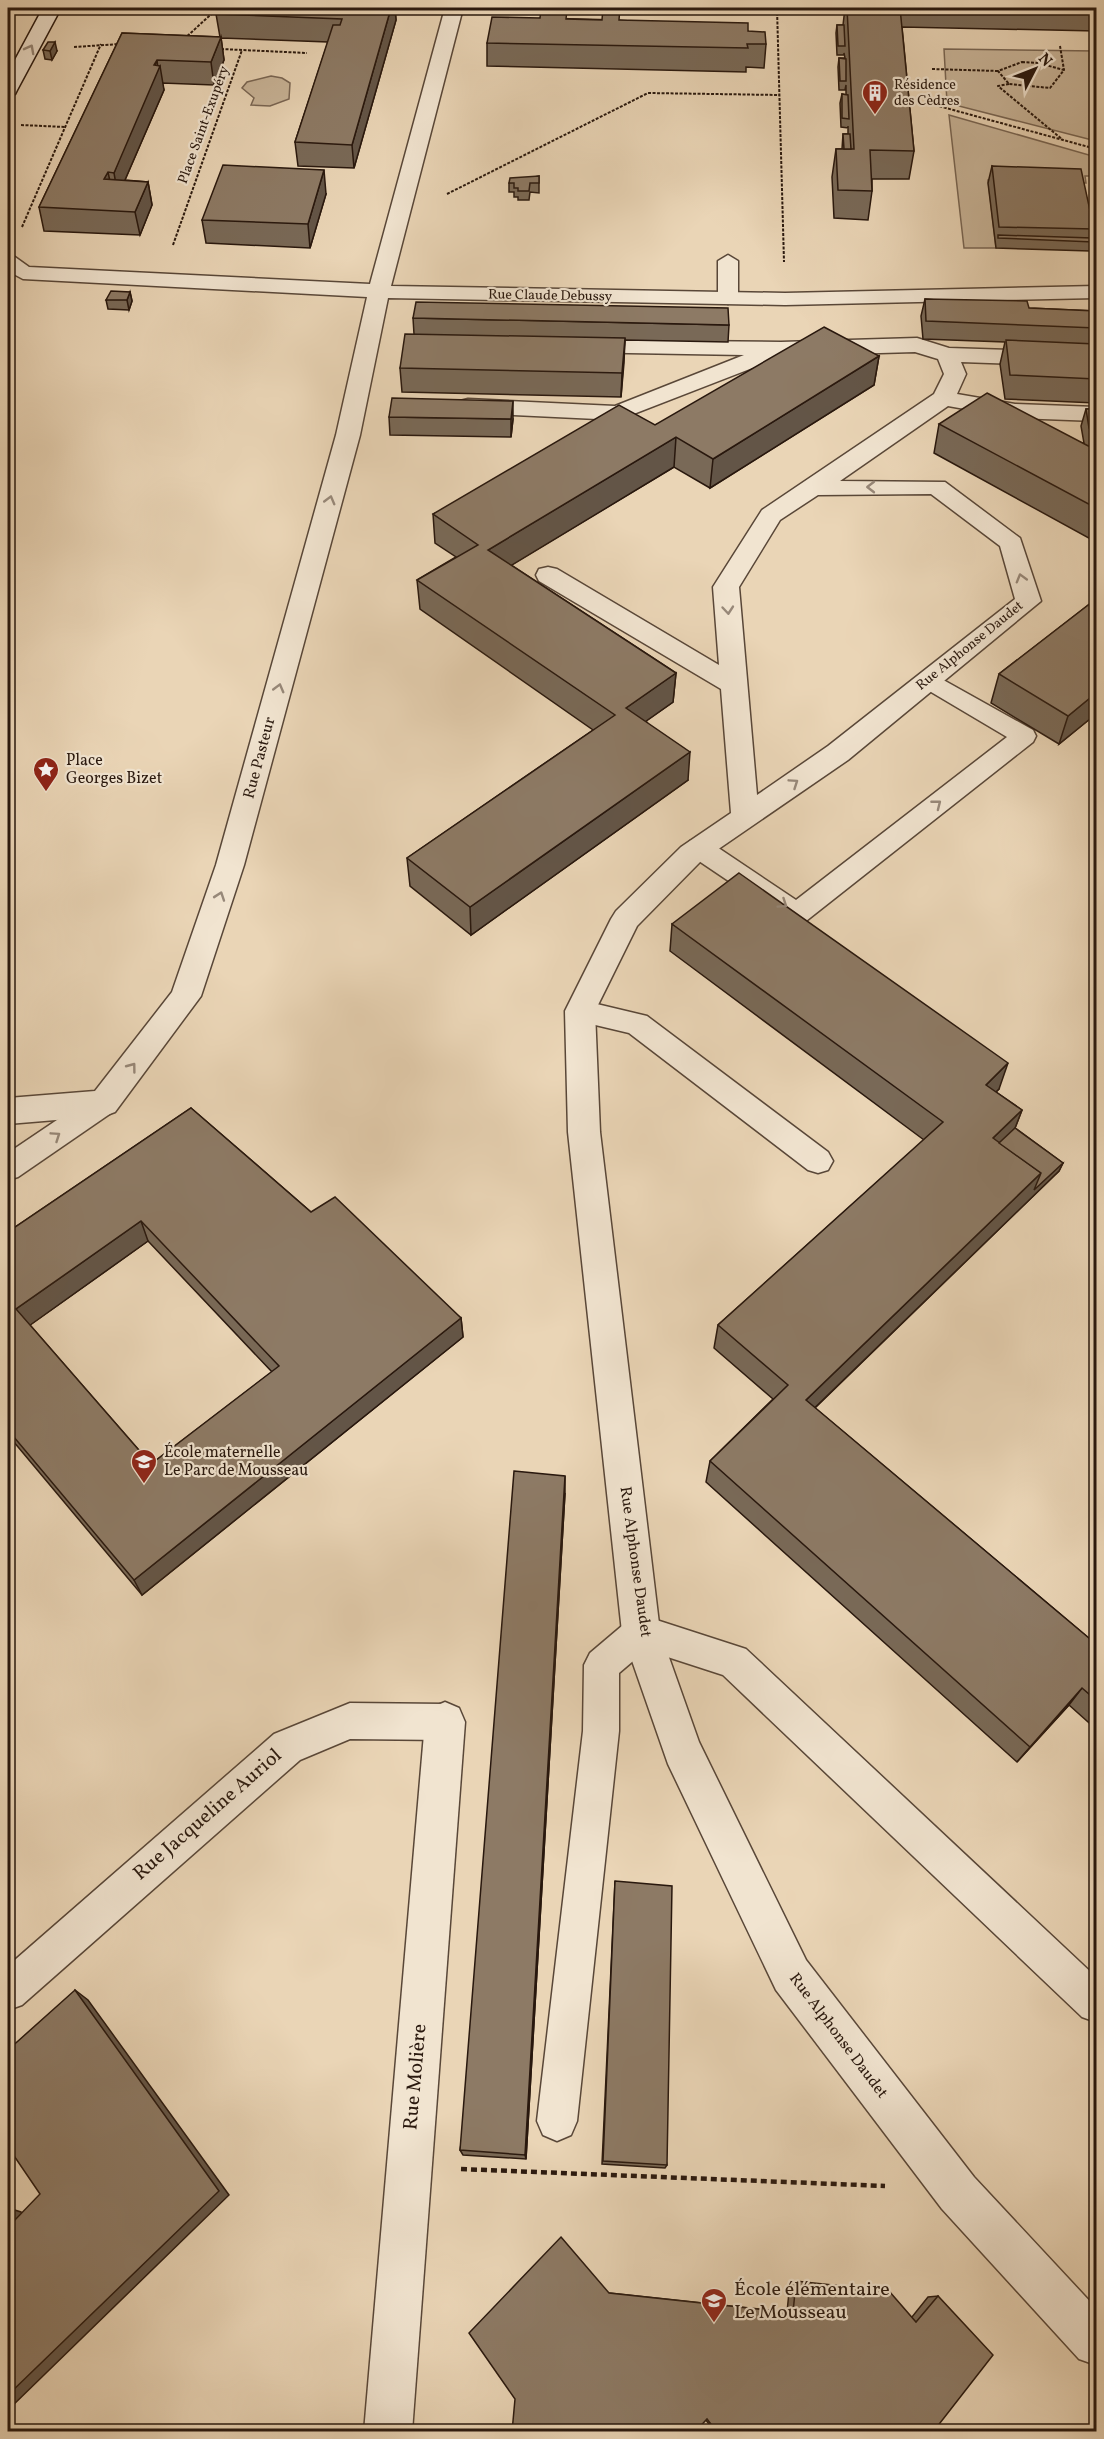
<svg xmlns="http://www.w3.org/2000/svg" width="1104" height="2439" font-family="Vollkorn,serif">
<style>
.green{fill:#c9b599;stroke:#796654;stroke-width:1.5}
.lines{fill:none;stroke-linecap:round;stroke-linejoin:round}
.lane-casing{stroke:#594738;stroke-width:3}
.street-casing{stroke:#594738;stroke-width:3}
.secondary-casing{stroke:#29180e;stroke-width:3}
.path-far1{stroke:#29180e;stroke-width:2;stroke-dasharray:3 1.5;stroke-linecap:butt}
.path{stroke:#29180e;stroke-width:4.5;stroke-dasharray:6 4;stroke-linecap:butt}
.lane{fill:#f1e4d0;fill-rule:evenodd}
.street{fill:#f1e4d0;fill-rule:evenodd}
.secondary{fill:#f1e4d0;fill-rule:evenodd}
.wall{fill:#796957;stroke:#29180e;stroke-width:1.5;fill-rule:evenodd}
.shaded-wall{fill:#635547;stroke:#29180e;stroke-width:1.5}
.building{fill:#8d7a65;stroke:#29180e;stroke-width:1.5;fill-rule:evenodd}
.oneway{stroke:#978879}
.labels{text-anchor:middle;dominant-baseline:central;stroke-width:4.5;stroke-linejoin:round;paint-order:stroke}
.far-poi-label{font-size:14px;fill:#29180e;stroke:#f1e4d0;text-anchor:start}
.far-street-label{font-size:14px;fill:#29180e;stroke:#f1e4d0}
.street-label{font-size:16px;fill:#29180e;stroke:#f1e4d0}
.poi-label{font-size:16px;fill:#29180e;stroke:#f1e4d0;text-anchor:start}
.near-street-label{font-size:20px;fill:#29180e;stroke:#f1e4d0}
.near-poi-label{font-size:20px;fill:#29180e;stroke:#f1e4d0;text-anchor:start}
</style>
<rect width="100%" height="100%" fill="#ead5b6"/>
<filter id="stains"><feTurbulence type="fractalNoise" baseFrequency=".00333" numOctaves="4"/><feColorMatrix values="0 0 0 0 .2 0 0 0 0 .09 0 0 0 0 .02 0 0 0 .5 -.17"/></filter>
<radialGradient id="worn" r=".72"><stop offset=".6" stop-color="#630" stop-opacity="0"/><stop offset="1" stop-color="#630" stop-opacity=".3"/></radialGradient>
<g class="green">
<path d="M944 49 1096 51V141L947 103Z"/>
<path d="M271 76 282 78 290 83 289 99 270 106 251 105 254 98 242 88 247 82Z"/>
<path d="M949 115 1096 157V176H1085L1086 183H1077L988 180 996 248H964Z"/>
</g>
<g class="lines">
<defs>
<g id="lane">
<path d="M728 255 738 261V298L728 304 718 298V261Z"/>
<path d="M929 672 1033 730 1036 736 1033 742 806 921 797 924 788 921 690 855 686 848 690 841 699 839 708 841 796 900 1007 737 921 686 917 680 921 674Z"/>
<path d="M580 1000 647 1016 828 1152 833 1161 828 1170 818 1173 808 1170 629 1033 570 1019 566 1011 570 1003Z"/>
<path d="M104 1091 114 1095 118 1103 114 1111 18 1177 8 1180V1153L94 1095Z"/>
<path d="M641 1615 746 1649 1096 1977V2022L1082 2017 723 1675 646 1650 619 1673V1731L577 2121 571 2135 557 2141 543 2135 537 2121 583 1731 584 1665 590 1653 629 1620Z"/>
<path d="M350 1703 445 1704 458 1709 463 1722 458 1735 445 1740 350 1739 300 1760 22 2005 8 2010V1966L274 1734Z"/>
</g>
<g id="street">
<path d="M445 8H463L391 286 785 293 1096 286V298L785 305 388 298 360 435 244 865 201 996 115 1112 104 1116 8 1124V1098L95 1091 172 992 216 865 336 435 367 297 23 279 8 271V255L15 257 29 267 370 284Z"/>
<path d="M917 338 949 348 1096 353V367L961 362 966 374 957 394 1015 404 1096 407V421L1015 418 948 406 840 481 945 482 1020 538 1041 601 848 760 701 861 637 926 595 1011 600 1132 660 1632 699 1742 806 1960 974 2177 1096 2308V2365L1079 2359 942 2209 776 1990 668 1764 622 1632 568 1132 565 1011 611 919 616 911 681 847 731 813 721 689 539 581 536 575 539 569 548 567 557 569 719 665 713 587 762 510 934 394 944 374 938 359 915 352 776 356 773 360 618 420 468 413 460 411 457 406 460 401 468 399 615 406 744 355 571 352 568 347 571 342 579 340 781 342ZM931 494 1000 546 1015 599 828 746 757 795 739 587 780 520 818 495Z"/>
<path d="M445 1702 459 1708 465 1722 412 2432H364L425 1722 431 1708Z"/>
</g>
<path id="secondary" d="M43 8H61L17 90 15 94 8 96V73Z"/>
</defs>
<use href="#lane" class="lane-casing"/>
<use href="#street" class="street-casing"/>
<use href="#secondary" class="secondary-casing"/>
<g class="path-far1">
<path d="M777 8 784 262"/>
<path d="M184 39 218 8"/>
<path d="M1060 46 1064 70"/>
<path d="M74 47 120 44"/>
<path d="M221 49 307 53"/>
<path d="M1022 62 1038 63 1064 70 1050 88 1009 84 998 71Z"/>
<path d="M932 69 998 71"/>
<path d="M1009 84 998 86 1063 140"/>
<path d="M935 105 1096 149"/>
<path d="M21 125 65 127"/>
<path d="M447 194 648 93 779 95"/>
<path d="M22 227 101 44"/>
<path d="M173 245 242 50"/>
</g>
<path class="path" d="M461 2169 885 2186"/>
<use href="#lane" class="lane"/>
<use href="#street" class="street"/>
<use href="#secondary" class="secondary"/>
</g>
<g class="wall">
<path d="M219 8H395L396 20 354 168 298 166 295 142 328 42 221 38 224 60 214 85 162 83 164 90 125 180 148 182 152 205 140 235 44 231 39 207 122 33 220 37 216 14Z"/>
<path d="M845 8H1096V31L902 27 914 151 909 179H872V191L868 220 834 218 832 177 836 149H842L843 134H848V126V128L841 127 840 103 842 94 846 95V85L845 90H839L838 67 839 58H845L844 53V55H837L836 33 837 25H843Z"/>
<path d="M540 18 619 20 748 31 766 44 764 68 746 67V72L487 66V43Z"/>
<path d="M43 50 57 51 52 60 45 59Z"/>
<path d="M992 166 1094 229 1092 238 1093 242 1090 251 996 248 988 183Z"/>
<path d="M539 176V193L530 192 529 200H518V197H514V192H509V183Z"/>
<path d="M326 194 310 248 206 243 202 220Z"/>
<path d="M130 292 132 301 129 310 108 309 106 300Z"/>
<path d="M925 299 1029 308 1096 311V403L1005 399 1000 364 1005 342 923 339 921 316Z"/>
<path d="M413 318 729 325 728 342 625 340 621 397 402 392 400 368 414 334Z"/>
<path d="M879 356 874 385 710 488 674 467 511 565 676 673 673 702 646 721 688 780 471 935 410 886 407 858 593 730 420 609 417 580 456 557 435 543 433 514 655 425Z"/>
<path d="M1086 409H1096V446H1089L1096 450V542L934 453 939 424 1084 443 1081 426Z"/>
<path d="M389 417 513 419 511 437 390 435Z"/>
<path d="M1096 599V714L1059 744 991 703 999 674Z"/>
<path d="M672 924 999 1089 996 1092 1022 1110 1015 1128 1063 1163 1059 1171 815 1408 1096 1644V1729L1069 1705 1017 1762 706 1482 710 1461 773 1399 714 1348 718 1325 924 1140 670 951Z"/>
<path d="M191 1108 311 1212 461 1318 463 1337 142 1595 8 1435V1232ZM148 1241 272 1372 151 1464 30 1325Z"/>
<path d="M565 1493 526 2159 463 2155 460 2150Z"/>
<path d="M615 1881 667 2165 665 2168 602 2164Z"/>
<path d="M796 2281 912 2317 928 2297 938 2296 933 2432H715L609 2293 787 2312 790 2282Z"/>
</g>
<g class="shaded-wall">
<path d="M391 8H395L396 20 354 168 352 145Z"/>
<path d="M221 37 224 60 214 85 211 62Z"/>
<path d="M55 42 57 51 52 60 50 51Z"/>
<path d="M157 60 158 69 160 66 164 90 118 196 114 173Z"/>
<path d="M324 170 326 194 310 248 308 224Z"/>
<path d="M108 172 113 196 104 179Z"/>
<path d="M148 182 152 205 140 235 135 212Z"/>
<path d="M130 292 132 301 129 310 127 300Z"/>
<path d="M625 338 624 363 621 397 622 373Z"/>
<path d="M879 356 874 385 710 488 713 459Z"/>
<path d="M513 401V419L511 437V419Z"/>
<path d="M676 437 674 467 489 579 488 550Z"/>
<path d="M676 673 673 702 625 736 626 708Z"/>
<path d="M1096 693V714L1059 744 1068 716Z"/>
<path d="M690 752 688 780 471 935 470 907Z"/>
<path d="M1008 1063 999 1089 977 1110 986 1085Z"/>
<path d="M1022 1110 1012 1136 989 1157 993 1138Z"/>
<path d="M1063 1163 1059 1171 800 1422 806 1400 1041 1173Z"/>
<path d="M141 1221 148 1241 26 1328 16 1309Z"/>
<path d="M461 1318 463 1337 142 1595 134 1580Z"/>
<path d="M565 1476V1493L526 2159 525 2155Z"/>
<path d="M1082 1688 1069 1705 1017 1762 1030 1747Z"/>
<path d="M75 1990 88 2000 229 2195 8 2410V2395Z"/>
<path d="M8 2208 21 2212 29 2226 13 2222 8 2212Z"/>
</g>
<g class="building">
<path d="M219 8H391L352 145 295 142 333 25H340L342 19 216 14Z"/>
<path d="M603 8H620L619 20 748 23V31L765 32 766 44H747L748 48 487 43 492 17 540 18 541 9 567 10 566 19 602 20Z"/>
<path d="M847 8H900L914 151 870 150 872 191 838 190 836 149H854Z"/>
<path d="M837 25H844L845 46H838Z"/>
<path d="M122 33 221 37 211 62 157 60 154 65 160 66 114 173 108 172 104 179 148 182 135 212 39 207Z"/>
<path d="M48 42H55L50 51 43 50Z"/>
<path d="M839 58 846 59V81H840Z"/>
<path d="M842 94 848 95 849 119 842 118Z"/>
<path d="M843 134H850L851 149H844Z"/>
<path d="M223 165 324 170 308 224 202 220Z"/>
<path d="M992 166 1081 169 1094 229 999 227Z"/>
<path d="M539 176V183H530L529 191H518V188H514V183H509L510 178Z"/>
<path d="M998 235 1092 238 1093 242 998 238Z"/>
<path d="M111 291 130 292 127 300H106Z"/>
<path d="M925 299 1027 301 1029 308 1096 311V328L926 321Z"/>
<path d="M416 302 728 308 729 325 413 318Z"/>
<path d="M824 327 879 356 713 459 676 437 488 550 676 673 626 708 690 752 470 907 407 858 615 715 417 580 478 545 433 514 619 405 655 425Z"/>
<path d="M405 334 625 338 622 373 400 368Z"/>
<path d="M1006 340 1096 344V379L1010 375Z"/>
<path d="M987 393 1096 450V508L939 424Z"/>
<path d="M392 398 513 401 511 419 389 417Z"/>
<path d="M1086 409H1096V428H1089Z"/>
<path d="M1096 599V693L1068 716 999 674Z"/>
<path d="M739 873 1008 1063 986 1085 1022 1110 993 1138 1041 1173 806 1400 1096 1644V1700L1082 1688 1030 1747 710 1461 788 1385 718 1325 943 1122 672 924Z"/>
<path d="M191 1108 311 1212 335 1197 461 1318 134 1580 8 1430V1232ZM141 1221 279 1366 151 1464 16 1309Z"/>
<path d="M1015 1128 1063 1163 1034 1190 1041 1173 999 1143Z"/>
<path d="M514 1471 565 1476 525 2155 460 2150Z"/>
<path d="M615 1881 672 1886 667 2165 603 2161Z"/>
<path d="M75 1990 219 2191 8 2395V2212L13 2222 40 2194 8 2147V2050Z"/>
<path d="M561 2237 609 2293 793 2313 796 2281 889 2291 916 2322 938 2296 993 2355 933 2432H717L707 2419 695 2432H512L515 2399 469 2333Z"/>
</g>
<defs><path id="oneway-chevron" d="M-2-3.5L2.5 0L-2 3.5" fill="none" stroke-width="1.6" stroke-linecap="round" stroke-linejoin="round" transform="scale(1.5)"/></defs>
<g class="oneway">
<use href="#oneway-chevron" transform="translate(30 49) rotate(-62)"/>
<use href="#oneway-chevron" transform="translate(871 487) rotate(180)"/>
<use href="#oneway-chevron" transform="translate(330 500) rotate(-75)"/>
<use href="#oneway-chevron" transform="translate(1021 578) rotate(-106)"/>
<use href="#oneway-chevron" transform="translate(728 610) rotate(85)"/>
<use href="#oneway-chevron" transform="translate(279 688) rotate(-75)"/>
<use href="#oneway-chevron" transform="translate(794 783) rotate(-34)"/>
<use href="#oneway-chevron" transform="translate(937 804) rotate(-38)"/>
<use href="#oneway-chevron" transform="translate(220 896) rotate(-71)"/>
<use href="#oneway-chevron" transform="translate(783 904) rotate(34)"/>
<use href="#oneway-chevron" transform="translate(132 1067) rotate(-53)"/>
<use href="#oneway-chevron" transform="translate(56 1136) rotate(-34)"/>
</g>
<defs>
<symbol id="building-pin" viewBox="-11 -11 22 30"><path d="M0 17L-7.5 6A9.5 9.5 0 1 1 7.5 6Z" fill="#8f2418" stroke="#f1e4d0"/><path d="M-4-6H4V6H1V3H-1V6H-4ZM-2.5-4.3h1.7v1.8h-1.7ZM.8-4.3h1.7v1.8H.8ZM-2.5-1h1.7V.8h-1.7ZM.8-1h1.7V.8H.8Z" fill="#fff"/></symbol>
<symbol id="sight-pin" viewBox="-11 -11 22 30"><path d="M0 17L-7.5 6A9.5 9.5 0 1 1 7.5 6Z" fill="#8f2418" stroke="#f1e4d0"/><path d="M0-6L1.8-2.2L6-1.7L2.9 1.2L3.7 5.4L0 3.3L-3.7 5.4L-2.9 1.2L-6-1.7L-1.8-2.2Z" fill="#fff"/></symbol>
<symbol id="school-pin" viewBox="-11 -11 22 30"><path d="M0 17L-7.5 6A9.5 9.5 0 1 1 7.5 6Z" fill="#8f2418" stroke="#f1e4d0"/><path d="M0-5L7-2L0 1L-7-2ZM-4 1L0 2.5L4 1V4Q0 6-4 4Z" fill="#fff"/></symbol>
</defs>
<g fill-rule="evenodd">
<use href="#building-pin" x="860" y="78" width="30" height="40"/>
<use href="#sight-pin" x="31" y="755" width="30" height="40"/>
<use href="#school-pin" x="129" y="1447" width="30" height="40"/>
<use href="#school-pin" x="699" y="2286" width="30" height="40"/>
</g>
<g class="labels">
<g class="far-poi-label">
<text x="894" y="85">Résidence<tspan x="894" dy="16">des Cèdres</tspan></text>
</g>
<g class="far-street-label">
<text transform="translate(204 125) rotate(-70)">Place Saint-Exupéry</text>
<text transform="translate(550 296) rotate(1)">Rue Claude Debussy</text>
<text transform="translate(970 646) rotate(-39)">Rue Alphonse Daudet</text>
</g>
<g class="street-label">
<text transform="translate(260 758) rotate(-75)">Rue Pasteur</text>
<text transform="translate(635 1562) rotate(82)">Rue Alphonse Daudet</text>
<text transform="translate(838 2036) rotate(53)">Rue Alphonse Daudet</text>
</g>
<g class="poi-label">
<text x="66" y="761">Place<tspan x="66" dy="18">Georges Bizet</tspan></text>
<text x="164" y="1453">École maternelle<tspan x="164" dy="18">Le Parc de Mousseau</tspan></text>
</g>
<g class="near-street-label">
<text transform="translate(208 1815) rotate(-41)">Rue Jacqueline Auriol</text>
<text transform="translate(416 2077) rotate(-85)">Rue Molière</text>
</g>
<g class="near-poi-label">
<text x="734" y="2290">École élémentaire<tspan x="734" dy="23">Le Mousseau</tspan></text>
</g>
</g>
<rect width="1104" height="2439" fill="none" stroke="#ead5b6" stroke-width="30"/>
<rect x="9" y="9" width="1086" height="2421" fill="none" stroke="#29180e" stroke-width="3"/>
<rect x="15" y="15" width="1074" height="2409" fill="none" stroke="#29180e" stroke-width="1.5"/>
<g transform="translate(1035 69) rotate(48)" stroke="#f1e4d0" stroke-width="4.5" paint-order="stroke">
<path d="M0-4.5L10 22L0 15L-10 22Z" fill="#29180e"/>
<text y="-9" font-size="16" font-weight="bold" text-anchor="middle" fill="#29180e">N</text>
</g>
<rect width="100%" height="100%" filter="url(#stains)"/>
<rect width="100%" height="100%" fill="url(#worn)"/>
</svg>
